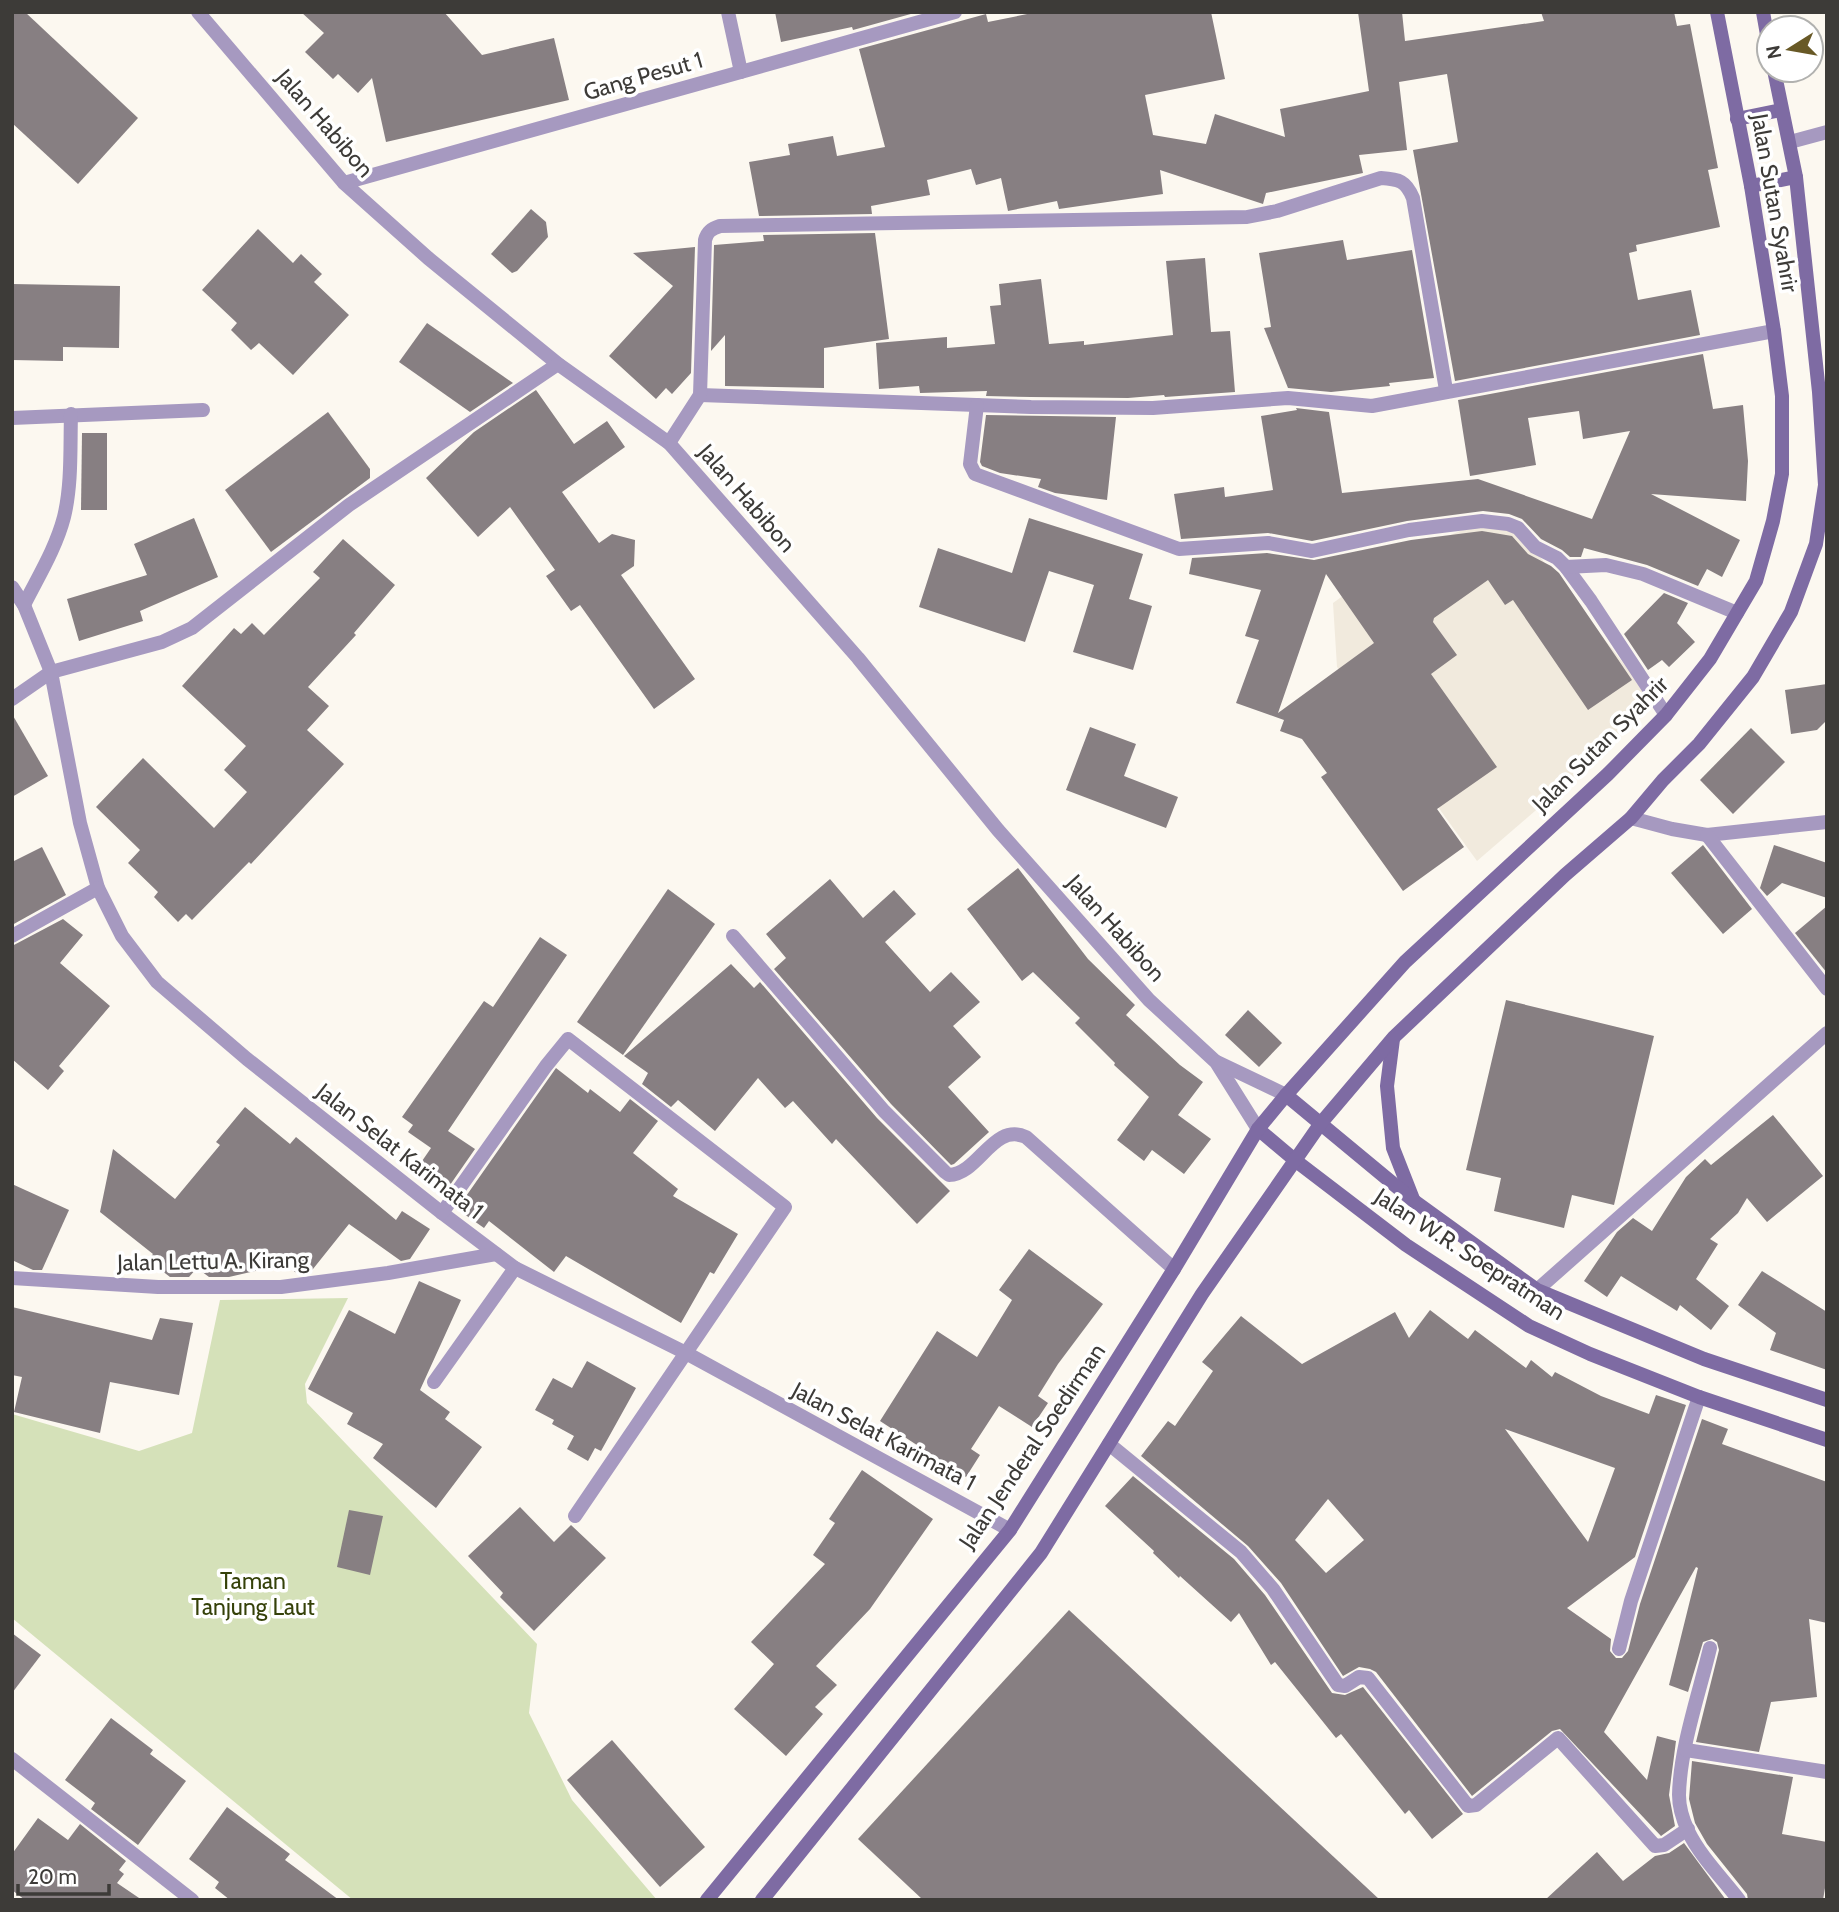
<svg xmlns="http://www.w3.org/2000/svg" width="1839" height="1912" font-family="Cabin,sans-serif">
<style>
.built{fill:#f1eadd}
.green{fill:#d5e1b9}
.building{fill:#877f82;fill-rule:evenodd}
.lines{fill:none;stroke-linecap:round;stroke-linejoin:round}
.street{stroke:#a699c0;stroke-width:14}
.secondary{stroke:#7e6ba3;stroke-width:14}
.labels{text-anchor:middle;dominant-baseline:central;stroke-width:7;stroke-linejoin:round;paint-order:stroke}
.street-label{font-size:23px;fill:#3d3b38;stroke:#fff}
.park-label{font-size:23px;fill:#354109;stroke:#fff}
</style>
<rect width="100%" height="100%" fill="#fcf8f0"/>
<path class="built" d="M1474 525 1519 530 1653 701 1557 792 1477 861 1337 667 1333 603 1394 559Z"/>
<path class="green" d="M348 1298 305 1384 307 1403 537 1644 529 1713 572 1800 657 1900H353L12 1618V1414L139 1451 192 1433 220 1300Z"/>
<g class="building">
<path d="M12 12H25L138 118 78 184 12 123Z"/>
<path d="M301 12H444L482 55 554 38 569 100 386 142 372 78 358 93 338 74 333 79 305 52 324 33Z"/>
<path d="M775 12H918L853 30 852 27 781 42Z"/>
<path d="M1037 12H1211L1225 79 1145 95 1153 135 1206 144 1215 114 1285 137 1280 109 1369 91 1358 12H1402L1405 41 1544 21 1541 12H1674L1677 26 1690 24 1718 168 1708 170 1720 227 1636 245 1637 251 1629 253 1638 300 1691 290 1700 335 1455 381 1413 150 1458 142 1447 74 1399 82 1407 150 1359 155 1363 173 1266 193 1263 204 1160 170 1163 194 1059 209 1057 201 1008 211 1001 178 976 185 971 169 927 180 930 195 871 206 872 214 759 216 749 162 790 155 788 144 833 136 837 156 885 147 859 49 986 14 988 22Z"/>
<path d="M531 209 546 222 548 237 517 271 512 273 491 254Z"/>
<path d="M258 229 293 263 301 254 322 274 314 282 349 315 293 375 259 343 251 350 231 330 237 323 202 290Z"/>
<path d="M875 233 889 339 824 348V388L725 386V335L711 351 714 245 764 241 763 235Z"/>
<path d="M1343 240 1347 260 1412 250 1434 378 1389 383 1390 386 1331 392 1288 388 1264 328 1271 327 1259 253Z"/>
<path d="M695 247 691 373 672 394 666 388 656 399 609 356 673 286 633 253Z"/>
<path d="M1205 258 1211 332 1230 331 1235 392 1165 397 1164 395 1128 398 1031 397 986 396 987 391 920 393 919 386 879 389 876 343 947 337V348L995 344 990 306 1001 305 999 284 1041 279 1049 344 1084 341V345L1173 335 1166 261Z"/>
<path d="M12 284 120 286 119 348 63 347V361L12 360Z"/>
<path d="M427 323 513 383 470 412 399 362Z"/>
<path d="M1703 354 1713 409 1743 405 1748 461 1746 501 1651 494 1740 540 1722 577 1707 569 1698 586 1647 565 1584 548 1581 557H1570L1562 550 1541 539 1522 519 1509 514 1483 511 1407 521 1312 541 1268 533 1181 539 1174 494 1224 487 1225 497 1273 490 1261 416 1297 410 1296 408 1329 412 1342 493 1478 479 1592 519 1630 431 1583 439 1579 411 1528 418 1536 465 1470 476 1458 400Z"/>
<path d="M536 390 574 444 607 421 625 447 562 492 599 543 612 534 635 540 634 566 621 575 695 679 654 709 580 605 571 611 546 576 555 570 510 507 478 537 426 478 474 432Z"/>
<path d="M328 412 370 469V478L271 552 225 490Z"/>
<path d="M986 415 1116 417 1107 500 1055 493 1038 487 1041 479 1000 473 982 466 980 462Z"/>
<path d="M82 433H107V510H81Z"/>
<path d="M194 518 218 577 140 611 143 621 79 641 67 599 147 575 134 544Z"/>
<path d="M1029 518 1143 554 1129 599 1152 606 1133 670 1073 652 1094 585 1049 571 1025 642 919 607 938 548 1012 573Z"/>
<path d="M1482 531 1512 536 1528 554 1551 566 1559 573 1632 680 1588 710 1513 600 1505 605 1488 580 1434 618 1433 622 1457 655 1431 674 1497 767 1437 809 1464 847 1403 891 1321 777 1327 773 1302 739 1280 731 1284 720 1236 703 1259 640 1245 636 1261 590 1189 574 1192 558 1267 553 1314 560 1411 540ZM1326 574 1374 643 1278 713Z"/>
<path d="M343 539 395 585 354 633 356 635 308 687 329 706 307 730 344 764 251 864 249 862 192 920 186 914 178 922 154 897 158 892 128 863 140 850 96 807 143 758 214 828 247 792 224 770 246 746 182 686 234 628 241 634 252 623 264 635 320 578 313 572Z"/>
<path d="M1664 593 1688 603 1677 623 1695 642 1669 667 1662 660 1648 670 1624 634Z"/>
<path d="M1827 684V720L1817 730 1791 734 1785 690Z"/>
<path d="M12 714 48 776 12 797Z"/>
<path d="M1090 727 1136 744 1124 776 1178 797 1166 828 1066 790Z"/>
<path d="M1751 728 1785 762 1733 814 1700 780Z"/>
<path d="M1703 845 1752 909 1723 934 1671 873Z"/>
<path d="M1774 845 1827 863V898L1782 883 1767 896 1760 888Z"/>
<path d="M42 847 66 895 12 925V862Z"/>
<path d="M1018 868 1088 959 1135 1005 1126 1015 1180 1065 1203 1082 1178 1115 1211 1139 1184 1174 1152 1150 1144 1161 1117 1140 1149 1097 1114 1065 1115 1063 1075 1023 1080 1018 1033 972 1022 981 967 909Z"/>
<path d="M830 879 863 918 894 890 916 914 885 942 930 992 951 972 980 1002 953 1026 981 1057 948 1087 989 1132 954 1164 951 1165 891 1104 774 969 786 958 766 934Z"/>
<path d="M668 889 715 924 623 1055 577 1022Z"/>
<path d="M1827 906V973L1795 933Z"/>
<path d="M63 919 83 935 60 963 110 1006 59 1066 64 1071 48 1090 12 1059V946Z"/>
<path d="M540 937 567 955 448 1131 475 1149 450 1185 420 1164 431 1148 408 1132 413 1125 402 1117 484 1001 493 1007Z"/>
<path d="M731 964 754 988 760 982 877 1118 950 1191 917 1224 836 1139 832 1144 793 1101 785 1108 758 1078 715 1131 678 1100 671 1107 642 1084 648 1073 624 1056Z"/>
<path d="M1506 1000 1654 1036 1614 1205 1572 1195 1564 1228 1494 1211 1501 1178 1466 1170Z"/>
<path d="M1248 1010 1282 1043 1259 1067 1225 1035Z"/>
<path d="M556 1068 588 1093 590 1089 620 1112 630 1099 658 1121 633 1153 678 1189 673 1196 738 1234 714 1274 710 1272 681 1323 566 1256 554 1272 489 1221 484 1228 457 1209Z"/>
<path d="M245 1107 290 1144 296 1137 396 1220 402 1211 430 1229 410 1259 401 1261 349 1224 309 1274 299 1275 285 1264 229 1277H209L197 1268 189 1277H170L148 1260 153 1254 100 1212 113 1149 175 1199 220 1145 216 1142Z"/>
<path d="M1773 1115 1823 1176 1767 1222 1747 1198 1738 1213 1710 1239 1718 1244 1696 1279 1729 1306 1711 1330 1680 1305 1677 1311 1621 1276 1607 1297 1584 1281 1617 1232 1633 1218 1652 1231 1686 1177 1705 1159 1711 1165Z"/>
<path d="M12 1184 69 1210 42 1270H33L12 1260Z"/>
<path d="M1029 1249 1103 1304 1058 1364 1038 1396 1048 1403 1032 1427 999 1406 971 1449 980 1455 966 1477 880 1421 937 1331 977 1357 1012 1300 999 1290Z"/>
<path d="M1762 1271 1827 1312V1370L1770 1350 1776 1333 1738 1305Z"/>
<path d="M419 1281 461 1300 420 1390 450 1412 445 1419 482 1447 436 1508 373 1458 383 1444 347 1424 353 1413 308 1389 349 1310 395 1334Z"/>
<path d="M12 1307 152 1340 160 1318 193 1323 179 1395 110 1382 100 1433 14 1412 22 1377 12 1375Z"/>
<path d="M1430 1310 1468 1339 1475 1330 1526 1368 1531 1360 1552 1377 1555 1372 1601 1396 1649 1414 1656 1395 1686 1405 1635 1557 1567 1608 1611 1639 1610 1651 1616 1658H1622L1628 1651 1640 1604 1702 1419 1728 1429 1722 1444 1827 1482V1623L1809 1619 1817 1697 1771 1702 1759 1752 1696 1742 1719 1650 1717 1642 1712 1639 1703 1642 1688 1692 1669 1685 1698 1568 1696 1567 1604 1732 1647 1780 1657 1736 1676 1741 1669 1795 1675 1826 1661 1836 1560 1729 1552 1731 1472 1796 1376 1672 1370 1669 1359 1667 1343 1676 1281 1583 1248 1546 1141 1456 1168 1421 1175 1426 1213 1371 1202 1362 1241 1316 1302 1364 1395 1312 1409 1338ZM1505 1429 1615 1468 1588 1542ZM1328 1499 1364 1540 1326 1573 1295 1540Z"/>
<path d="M587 1361 636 1388 601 1451 595 1448 588 1461 567 1449 574 1436 552 1424 554 1420 535 1410 553 1378 572 1388Z"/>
<path d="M862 1470 933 1519 870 1609 816 1666 837 1685 815 1707 823 1714 786 1756 734 1709 774 1664 751 1642 825 1564 813 1555 835 1523 829 1519Z"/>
<path d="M1133 1476 1234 1559 1265 1595 1332 1693 1345 1695 1363 1687 1463 1814 1432 1839 1409 1810 1405 1814 1341 1734 1336 1738 1275 1662 1271 1665 1239 1613 1231 1622 1180 1576 1179 1578 1153 1553 1154 1551 1105 1506Z"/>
<path d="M520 1507 554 1542 571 1525 606 1558 534 1631 500 1597 503 1593 468 1556Z"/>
<path d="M349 1510 383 1516 370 1575 337 1567Z"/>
<path d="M1069 1610 1380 1900H923L858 1839Z"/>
<path d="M12 1633 41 1655 12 1693Z"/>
<path d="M111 1718 153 1750 150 1754 186 1781 138 1845 91 1809 95 1803 65 1780Z"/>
<path d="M612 1740 705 1847 660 1887 567 1780Z"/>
<path d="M1692 1761 1793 1777 1782 1834 1827 1842V1876L1823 1900H1748L1747 1894 1707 1844 1695 1823 1689 1799Z"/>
<path d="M227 1807 290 1854 285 1860 339 1900H230L215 1888 219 1882 189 1859Z"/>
<path d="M38 1818 68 1840 80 1824 126 1861 119 1870 124 1874 117 1883 142 1900H25L12 1890V1854Z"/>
<path d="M1684 1843 1726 1900H1545L1597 1852 1623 1881 1655 1856 1669 1853Z"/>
</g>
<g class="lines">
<g class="street">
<path d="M198 12 344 183 428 258 558 364 669 443 858 658 998 830 1149 1000 1216 1062 1258 1129"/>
<path d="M728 12 741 72"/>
<path d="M1790 142 1827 132"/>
<path d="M344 183 955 12"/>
<path d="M700 395 1031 407 1153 408 1288 398 1372 406 1774 331"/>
<path d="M977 405 970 464 975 474 1179 549 1268 543 1312 551 1409 530 1482 521 1508 524 1518 528 1535 547 1557 558 1566 567 1591 601 1666 715"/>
<path d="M12 418 203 410"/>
<path d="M669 443 700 395 705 240C707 232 711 229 720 226L1247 217 1277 211 1381 178C1399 179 1406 181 1413 198L1446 390"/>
<path d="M1566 567 1606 565 1643 574 1737 613"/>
<path d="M12 587 24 605 51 672 80 823 98 888 122 936 157 982 247 1059 442 1213 515 1268 686 1353 1010 1530"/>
<path d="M24 605C38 577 56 548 64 517 72 484 70 448 71 414"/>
<path d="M12 699 51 672 162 642 192 628 349 505 558 364"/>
<path d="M1631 818 1672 829 1707 835 1827 822"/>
<path d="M1707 835 1827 989"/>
<path d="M12 936 98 888"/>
<path d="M733 936 884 1111 945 1172 949 1175C979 1174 993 1122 1026 1137L1174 1269"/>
<path d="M1217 1062 1286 1095"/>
<path d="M442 1213 546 1066 568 1039 785 1207 575 1516"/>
<path d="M12 1278 158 1287H281L388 1273 496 1254"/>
<path d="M1537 1290 1827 1033"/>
<path d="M434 1382 515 1268"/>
<path d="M1109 1444 1241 1552 1273 1589 1338 1685 1345 1686 1359 1677 1368 1678 1468 1806 1476 1805 1558 1738 1655 1846 1664 1845 1688 1829"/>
<path d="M1710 1648C1699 1694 1680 1748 1679 1795 1679 1807 1683 1820 1688 1831 1700 1856 1722 1878 1739 1900"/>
<path d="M1619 1649 1631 1601 1699 1397"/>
<path d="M1686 1750 1827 1772"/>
<path d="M12 1759 192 1900"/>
</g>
<g class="secondary">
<path d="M1763 12 1769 46"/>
<path d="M1737 119 1781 110"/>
<path d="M1751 186 1796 177"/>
<path d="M1393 1039 1387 1086 1393 1148 1413 1199"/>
<path d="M1286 1095 1414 1201 1537 1290 1704 1359 1827 1400"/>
<path d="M1258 1129 1296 1161 1406 1245 1529 1326 1590 1354 1699 1397 1827 1440"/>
<path d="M707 1900 1010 1530 1174 1269 1258 1129 1286 1095 1405 962 1608 774 1666 715 1710 659 1756 581 1773 521 1782 474V396L1774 331 1751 186 1717 12"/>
<path d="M762 1900 1041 1553 1202 1294 1321 1123 1394 1037 1565 875 1631 818 1663 780 1699 744 1753 677 1791 612 1816 544 1825 485 1819 392 1796 177 1774 70"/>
</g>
</g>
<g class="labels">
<g class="street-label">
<text transform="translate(643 76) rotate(-16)">Gang Pesut 1</text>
<text transform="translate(325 123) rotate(49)">Jalan Habibon</text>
<text transform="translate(1775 203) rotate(80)">Jalan Sutan Syahrir</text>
<text transform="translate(747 498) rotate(49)">Jalan Habibon</text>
<text transform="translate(1600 744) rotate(-45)">Jalan Sutan Syahrir</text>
<text transform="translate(1116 928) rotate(48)">Jalan Habibon</text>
<text transform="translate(400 1151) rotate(38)">Jalan Selat Karimata 1</text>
<text transform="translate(1470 1254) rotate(33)">Jalan W.R. Soepratman</text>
<text transform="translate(213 1261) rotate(-1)">Jalan Lettu A. Kirang</text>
<text transform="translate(884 1436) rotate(28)">Jalan Selat Karimata 1</text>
<text transform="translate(1032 1446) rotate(-56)">Jalan Jenderal Soedirman</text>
</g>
<g class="park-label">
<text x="253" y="1581">Taman<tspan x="253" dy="26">Tanjung Laut</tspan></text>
</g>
</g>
<rect width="1839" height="1912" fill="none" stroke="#3d3b38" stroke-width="28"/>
<g transform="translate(1790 49) rotate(259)"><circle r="33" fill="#ffffff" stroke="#b1b1af" stroke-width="2"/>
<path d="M0-5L12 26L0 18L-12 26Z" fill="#685926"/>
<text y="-10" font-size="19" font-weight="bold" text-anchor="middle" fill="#3d3b38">N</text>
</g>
<path d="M18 1884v10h91v-10" fill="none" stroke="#3d3b38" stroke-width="3.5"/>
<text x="28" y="1884" font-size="21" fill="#3d3b38" stroke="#ffffff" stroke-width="5" paint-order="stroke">20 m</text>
</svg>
